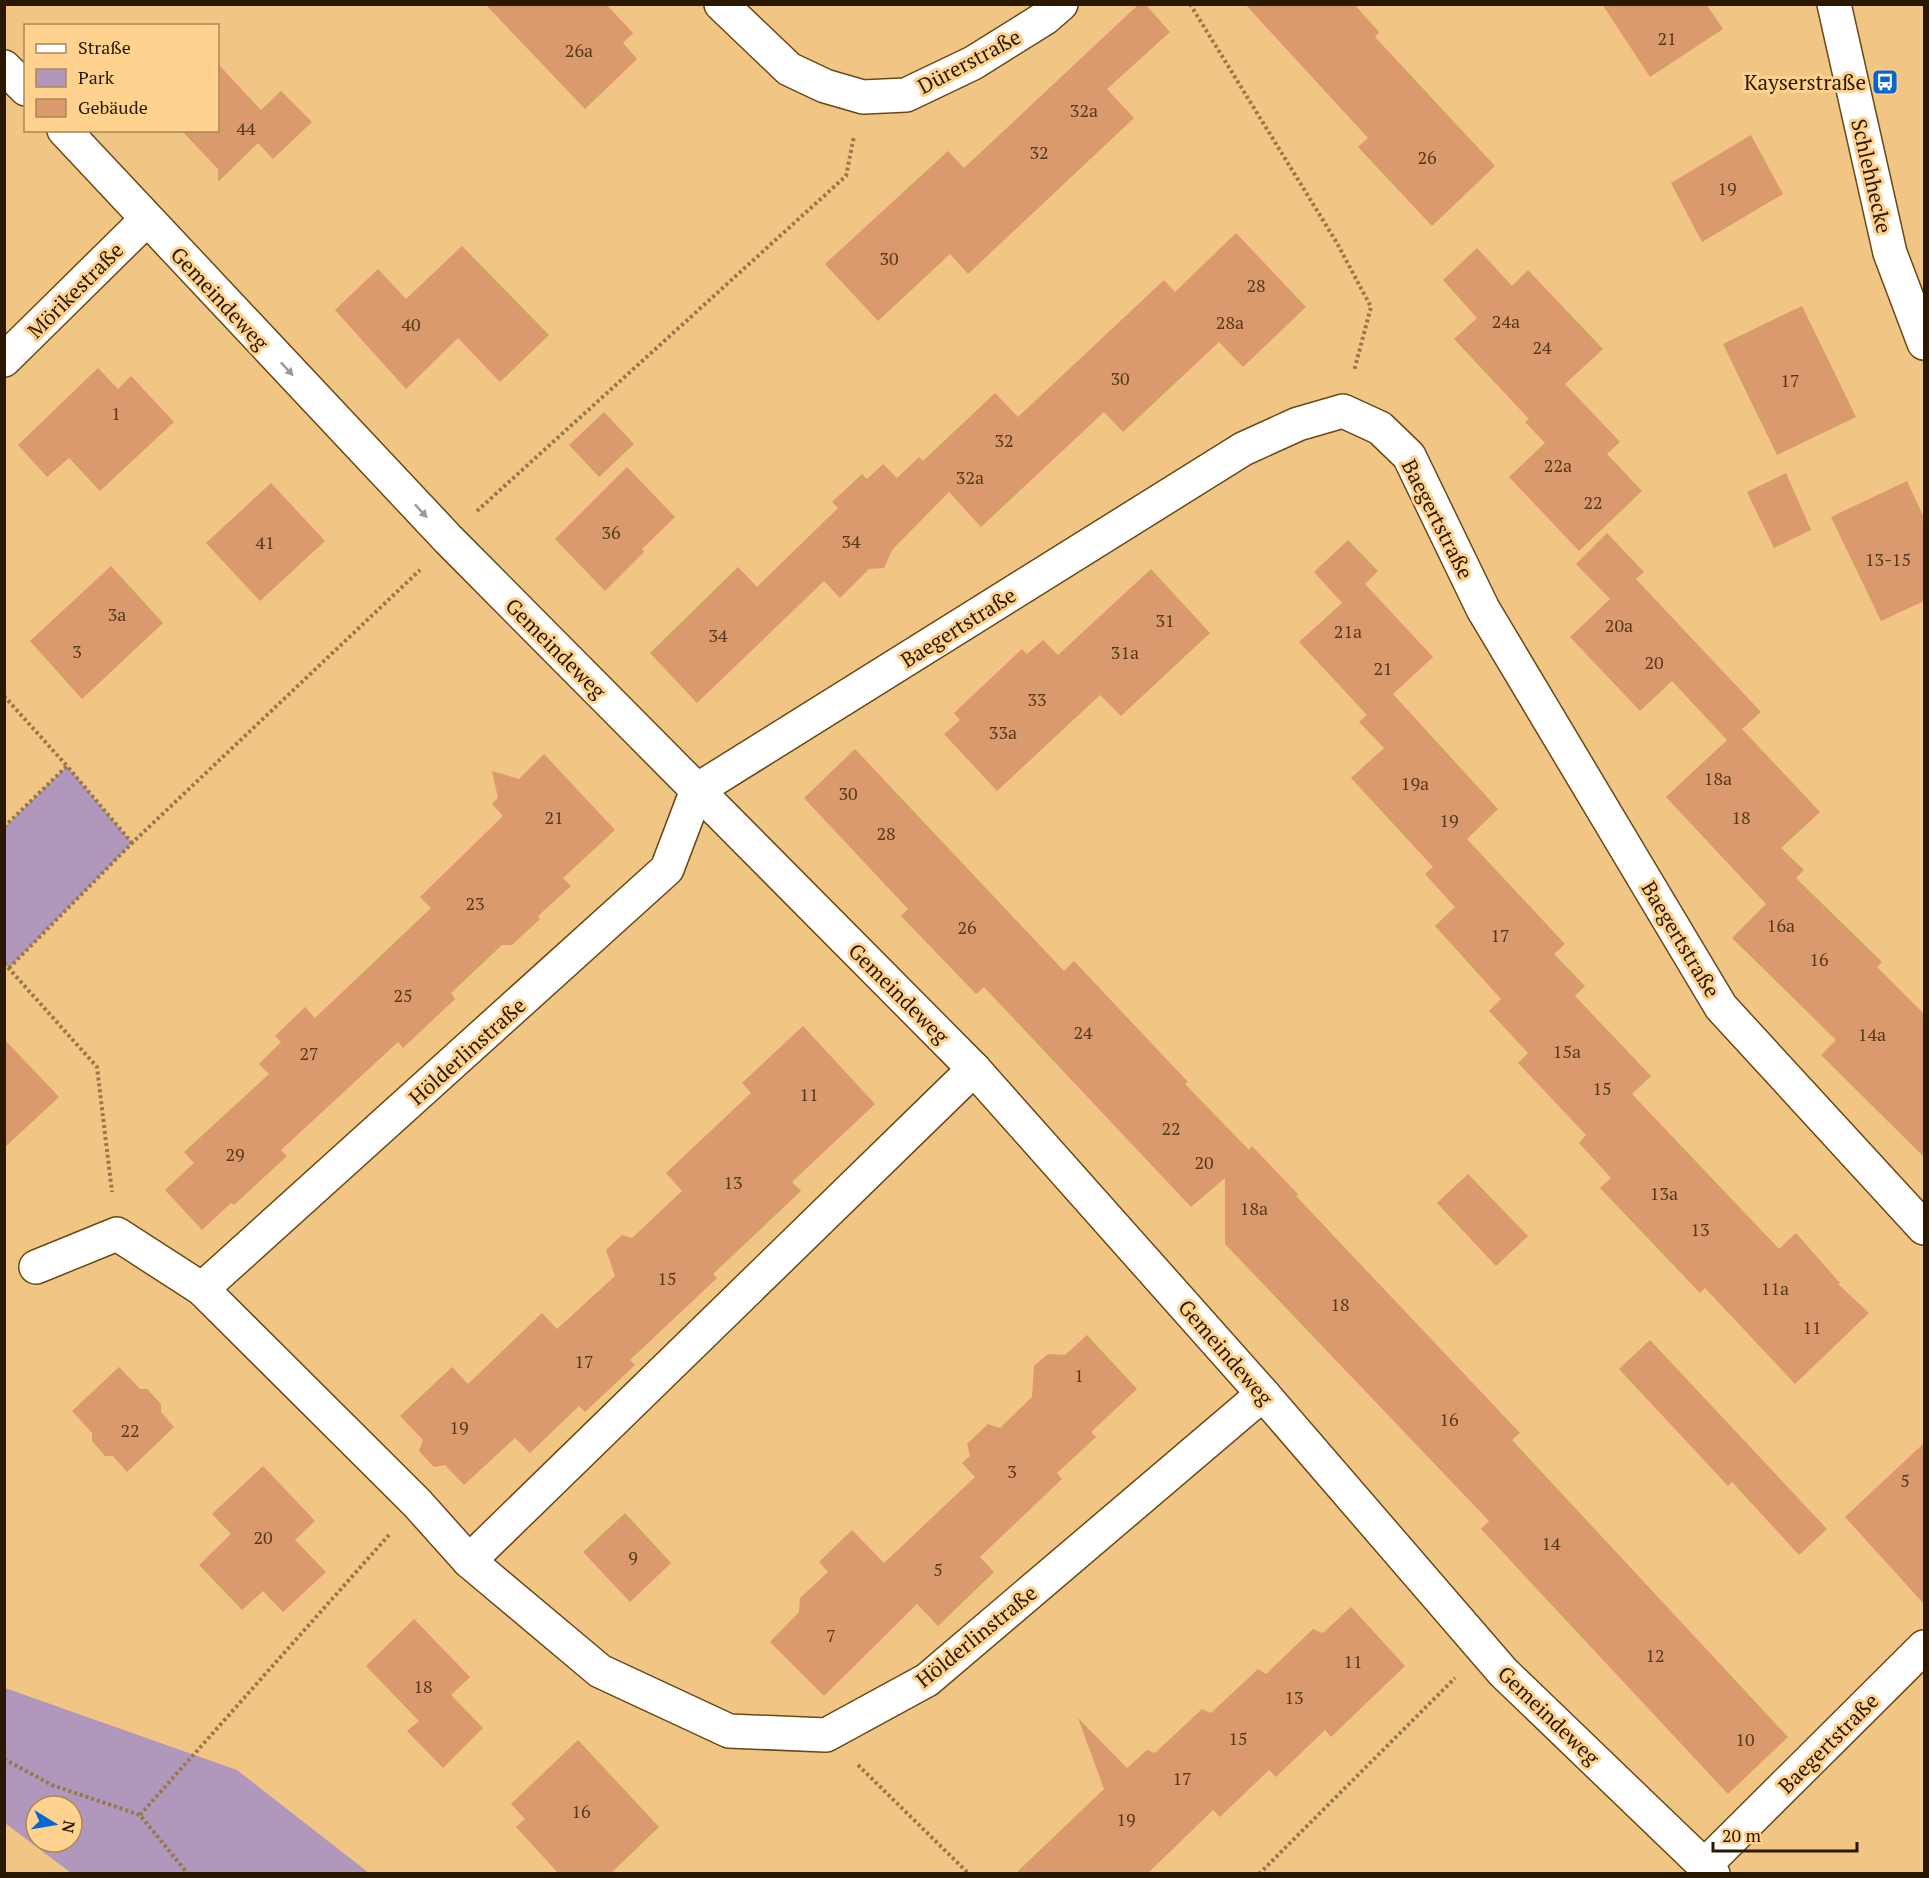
<svg xmlns="http://www.w3.org/2000/svg" width="1929" height="1878" font-family="'PT Serif',serif">
<style>
.green{fill:#b297bd;fill-rule:evenodd}
.building{fill:#da9a6d}
.lines{fill:none;stroke-linecap:round;stroke-linejoin:round}
.minor-casing{stroke:#694a17;stroke-width:36}
.path{stroke:#987848;stroke-width:4;stroke-dasharray:3 3;stroke-linecap:butt}
.minor{stroke:#fff;stroke-width:33}
.oneway{fill:#9f988c}
.labels{text-anchor:middle;dominant-baseline:central;stroke-width:6;stroke-linejoin:round;paint-order:stroke}
.number-label{font-size:18px;fill:#56391b}
.street-label{font-size:21px;fill:#2a1900;stroke:#ffd290}
.poi-label{font-size:21px;fill:#2a1900;stroke:#ffd290;text-anchor:end}
</style>
<rect width="100%" height="100%" fill="#f1c583"/>
<g class="green">
<path d="M67 766 132 843 9 968 4 963 5 827Z"/>
<path d="M5 1688 237 1770 369 1873H71L5 1823ZM36 1806H72V1842H36Z"/>
</g>
<g class="building">
<path d="M485 4H606L633 33 623 43 637 59 585 109Z"/>
<path d="M1139 4H1145L1170 32 1107 89 1134 118 968 274 950 254 878 321 825 264 948 151 964 168Z"/>
<path d="M1245 4H1354L1379 32 1375 37 1495 166 1432 226 1358 147 1368 138Z"/>
<path d="M1602 4H1706L1723 29 1650 77Z"/>
<path d="M218 64 261 110 281 91 312 122 273 159 258 143 218 182V169L181 130H218Z"/>
<path d="M1751 135 1783 194 1702 242 1671 183Z"/>
<path d="M1236 233 1306 307 1243 367 1219 342 1123 432 1104 412 981 527 949 492 892 550 884 568 869 569 840 598 824 581 697 703 650 653 738 567 757 587 838 508 832 502 862 474 867 479 883 464 897 478 919 457 923 461 995 393 1018 417 1164 280 1175 292Z"/>
<path d="M462 246 549 335 500 382 458 338 406 389 335 310 378 269 406 299Z"/>
<path d="M1477 248 1512 286 1528 270 1603 349 1565 384 1620 442 1607 454 1642 491 1579 551 1509 477 1545 443 1525 422 1529 419 1454 339 1477 318 1443 280Z"/>
<path d="M1802 306 1856 417 1777 455 1723 344Z"/>
<path d="M98 368 118 389 131 376 174 422 100 491 69 458 47 477 18 445Z"/>
<path d="M604 412 634 444 599 477 569 445Z"/>
<path d="M627 467 675 517 642 549 644 552 605 591 555 539Z"/>
<path d="M1786 473 1811 530 1774 548 1747 492Z"/>
<path d="M1907 481 1924 518V601L1881 621 1831 517Z"/>
<path d="M271 483 325 541 260 601 206 543Z"/>
<path d="M1607 533 1644 572 1636 579 1761 712 1742 729 1820 812 1781 848 1804 870 1796 878 1882 962 1877 967 1924 1014V1157L1821 1055 1836 1040 1732 938 1766 904 1666 797 1727 740 1672 681 1640 711 1570 637 1610 599 1576 564Z"/>
<path d="M1348 540 1378 571 1365 584 1433 657 1393 694 1498 809 1467 839 1565 944 1554 954 1585 986 1575 996 1651 1076 1632 1094 1779 1249 1796 1233 1840 1283 1838 1284 1869 1313 1795 1384 1705 1288 1700 1293 1600 1188 1611 1178 1579 1143 1586 1135 1518 1063 1528 1053 1489 1011 1501 999 1435 926 1455 907 1425 874 1433 867 1351 778 1384 748 1359 722 1367 715 1299 642 1342 603 1314 572Z"/>
<path d="M111 566 163 623 82 699 30 641Z"/>
<path d="M1151 569 1210 633 1121 716 1100 695 997 791 944 734 960 720 954 713 1022 649 1027 654 1043 640 1058 655Z"/>
<path d="M855 749 1064 971 1074 961 1188 1082 1185 1084 1249 1150 1252 1146 1270 1165 1298 1194 1296 1196 1520 1433 1512 1440 1788 1737 1728 1794 1481 1529 1489 1521 1225 1244V1178L1191 1207 984 987 976 994 901 916 908 909 804 798Z"/>
<path d="M544 754 615 830 563 878 571 886 538 916 540 919 512 945H502L451 993 455 999 403 1048 398 1042 281 1150 287 1156 234 1205 231 1203 202 1230 165 1190 194 1163 184 1152 269 1074 259 1064 281 1042 275 1036 305 1007 315 1018 431 908 420 897 503 816 492 804 498 798 492 771 519 779Z"/>
<path d="M803 1026 875 1104 792 1182 801 1191 713 1274 717 1278 630 1360 635 1365 585 1412 579 1406 530 1453 515 1438 464 1485 445 1465 434 1467 419 1451 423 1440 400 1416 452 1367 468 1384 542 1313 557 1329 615 1276 606 1250 622 1235 632 1238 682 1191 666 1173 751 1093 742 1083Z"/>
<path d="M4 1039 59 1097 4 1148Z"/>
<path d="M1468 1174 1528 1236 1496 1266 1437 1203Z"/>
<path d="M1087 1335 1137 1389 1091 1432 1096 1437 1057 1473 1062 1479 980 1557 994 1572 938 1626 917 1604 824 1696 770 1642 799 1612 800 1598 828 1572 819 1562 852 1530 884 1563 975 1477 962 1463 970 1456 967 1444 988 1424 1000 1428 1032 1397 1034 1366 1048 1354 1065 1355Z"/>
<path d="M1650 1340 1827 1529 1799 1555 1732 1482 1728 1486 1619 1369Z"/>
<path d="M119 1367 140 1389H147L161 1404V1412L174 1427 127 1472 113 1456H105L92 1441V1433L72 1411Z"/>
<path d="M1924 1443V1604L1845 1517Z"/>
<path d="M263 1466 315 1521 295 1540 326 1572 283 1612 263 1591 242 1610 199 1565 231 1534 212 1514Z"/>
<path d="M625 1513 671 1563 630 1602 583 1552Z"/>
<path d="M1351 1607 1405 1666 1331 1737 1325 1730 1276 1777 1269 1770 1220 1817 1213 1810 1147 1874H1015L1104 1789 1078 1718 1127 1768 1147 1750 1155 1753 1202 1709 1211 1713 1258 1669 1266 1674 1313 1629 1323 1633Z"/>
<path d="M414 1619 470 1677 451 1695 483 1728 443 1768 407 1731 419 1721 366 1666Z"/>
<path d="M578 1740 659 1827 610 1874H559L516 1827 525 1819 511 1804Z"/>
</g>
<g class="lines">
<defs>
<g id="minor">
<path d="M721 4 789 69 825 86 863 97 906 95 973 63 1045 18 1061 4"/>
<path d="M1834 4 1890 253 1924 343"/>
<path d="M4 67 26 89"/>
<path d="M64 130 448 539 974 1069 1263 1394 1503 1672 1713 1874"/>
<path d="M4 360 146 220"/>
<path d="M36 1267 117 1234 202 1289 417 1503 469 1561 600 1671 729 1731 826 1735 927 1680 1263 1394"/>
<path d="M202 1289 667 869 697 790 1243 449 1298 424 1343 411 1380 428 1409 456 1483 609 1721 1007 1924 1228"/>
<path d="M469 1561 974 1069"/>
<path d="M1706 1864 1924 1647"/>
</g>
</defs>
<use href="#minor" class="minor-casing"/>
<g class="path">
<path d="M1190 4 1337 243 1371 307 1354 371"/>
<path d="M477 511 846 176 854 136"/>
<path d="M4 696 67 766"/>
<path d="M4 827 67 766 132 843"/>
<path d="M4 963 97 1067 112 1192"/>
<path d="M9 968 132 843 420 570"/>
<path d="M4 1759 52 1785 140 1815 188 1874"/>
<path d="M858 1765 969 1874"/>
<path d="M140 1815 389 1535"/>
<path d="M1259 1874 1455 1678"/>
</g>
<use href="#minor" class="minor"/>
</g>
<defs><path id="oneway-solid" d="M-6-.8H1V-3.2L6.5 0L1 3.2V.8H-6Z" transform="scale(1.5)"/></defs>
<g class="oneway">
<use href="#oneway-solid" transform="translate(287 369) rotate(47)"/>
<use href="#oneway-solid" transform="translate(421 511) rotate(47)"/>
</g>
<defs>
<symbol id="bus-square" viewBox="-11 -11 22 22"><rect x="-9" y="-9" width="18" height="18" rx="4" fill="#0767d0" stroke="#ffd290"/><path d="M-5-6H5V4H4V6H2V4H-2V6H-4V4H-5ZM-3.5-4V0h7V-4ZM-3.5 1.2v1.5H-2V1.2ZM2 1.2v1.5H3.5V1.2Z" fill="#fff"/></symbol>
</defs>
<g fill-rule="evenodd">
<use href="#bus-square" x="1870" y="67" width="30" height="30"/>
</g>
<g class="labels">
<g class="number-label">
<text x="1667" y="38">21</text>
<text x="579" y="50">26a</text>
<text x="1084" y="110">32a</text>
<text x="246" y="128">44</text>
<text x="1039" y="152">32</text>
<text x="1427" y="157">26</text>
<text x="1727" y="188">19</text>
<text x="889" y="258">30</text>
<text x="1256" y="285">28</text>
<text x="1506" y="321">24a</text>
<text x="1230" y="322">28a</text>
<text x="411" y="324">40</text>
<text x="1542" y="347">24</text>
<text x="1120" y="378">30</text>
<text x="1790" y="380">17</text>
<text x="116" y="413">1</text>
<text x="1004" y="440">32</text>
<text x="1558" y="465">22a</text>
<text x="970" y="477">32a</text>
<text x="1593" y="502">22</text>
<text x="611" y="532">36</text>
<text x="851" y="541">34</text>
<text x="265" y="542">41</text>
<text x="1888" y="559">13-15</text>
<text x="117" y="614">3a</text>
<text x="1165" y="620">31</text>
<text x="1619" y="625">20a</text>
<text x="1348" y="631">21a</text>
<text x="718" y="635">34</text>
<text x="77" y="651">3</text>
<text x="1125" y="652">31a</text>
<text x="1654" y="662">20</text>
<text x="1383" y="668">21</text>
<text x="1037" y="699">33</text>
<text x="1003" y="732">33a</text>
<text x="1718" y="778">18a</text>
<text x="1415" y="783">19a</text>
<text x="848" y="793">30</text>
<text x="554" y="817">21</text>
<text x="1741" y="817">18</text>
<text x="1449" y="820">19</text>
<text x="886" y="833">28</text>
<text x="475" y="903">23</text>
<text x="1781" y="925">16a</text>
<text x="967" y="927">26</text>
<text x="1500" y="935">17</text>
<text x="1819" y="959">16</text>
<text x="403" y="995">25</text>
<text x="1083" y="1032">24</text>
<text x="1872" y="1034">14a</text>
<text x="1567" y="1051">15a</text>
<text x="309" y="1053">27</text>
<text x="1602" y="1088">15</text>
<text x="809" y="1094">11</text>
<text x="1171" y="1128">22</text>
<text x="235" y="1154">29</text>
<text x="1204" y="1162">20</text>
<text x="733" y="1182">13</text>
<text x="1664" y="1193">13a</text>
<text x="1254" y="1208">18a</text>
<text x="1700" y="1229">13</text>
<text x="667" y="1278">15</text>
<text x="1775" y="1288">11a</text>
<text x="1340" y="1304">18</text>
<text x="1812" y="1327">11</text>
<text x="584" y="1361">17</text>
<text x="1079" y="1375">1</text>
<text x="1449" y="1419">16</text>
<text x="459" y="1427">19</text>
<text x="130" y="1430">22</text>
<text x="1012" y="1471">3</text>
<text x="1905" y="1480">5</text>
<text x="263" y="1537">20</text>
<text x="1551" y="1543">14</text>
<text x="633" y="1557">9</text>
<text x="938" y="1569">5</text>
<text x="831" y="1635">7</text>
<text x="1655" y="1655">12</text>
<text x="1353" y="1661">11</text>
<text x="423" y="1686">18</text>
<text x="1294" y="1697">13</text>
<text x="1238" y="1738">15</text>
<text x="1745" y="1739">10</text>
<text x="1182" y="1778">17</text>
<text x="581" y="1811">16</text>
<text x="1126" y="1819">19</text>
</g>
<g class="street-label">
<text transform="translate(969 61) rotate(-28)">Dürerstraße</text>
<text transform="translate(1872 176) rotate(77)">Schlehhecke</text>
<text transform="translate(75 290) rotate(-45)">Mörikestraße</text>
<text transform="translate(220 298) rotate(47)">Gemeindeweg</text>
<text transform="translate(1438 519) rotate(63)">Baegertstraße</text>
<text transform="translate(958 627) rotate(-32)">Baegertstraße</text>
<text transform="translate(556 648) rotate(45)">Gemeindeweg</text>
<text transform="translate(1681 939) rotate(59)">Baegertstraße</text>
<text transform="translate(899 993) rotate(45)">Gemeindeweg</text>
<text transform="translate(467 1051) rotate(-42)">Hölderlinstraße</text>
<text transform="translate(1226 1352) rotate(49)">Gemeindeweg</text>
<text transform="translate(976 1636) rotate(-39)">Hölderlinstraße</text>
<text transform="translate(1549 1715) rotate(44)">Gemeindeweg</text>
<text transform="translate(1828 1743) rotate(-45)">Baegertstraße</text>
</g>
<g class="poi-label">
<text x="1866" y="82">Kayserstraße</text>
</g>
</g>
<rect width="1929" height="1878" fill="none" stroke="#2a1900" stroke-width="12"/>
<rect x="24" y="24" width="195" height="108" fill="#ffd290" stroke="#aa8856" stroke-width="1.5"/>
<rect x="36" y="44" width="30" height="9" fill="#ffffff" stroke="#aa8856" stroke-width="1.5"/>
<text x="78" y="54" font-size="18" fill="#2a1900">Straße</text>
<rect x="36" y="69" width="30" height="18" fill="#b297bd" stroke="#aa8856" stroke-width="1.5"/>
<text x="78" y="84" font-size="18" fill="#2a1900">Park</text>
<rect x="36" y="99" width="30" height="18" fill="#da9a6d" stroke="#aa8856" stroke-width="1.5"/>
<text x="78" y="114" font-size="18" fill="#2a1900">Gebäude</text>
<g transform="translate(54 1824) rotate(101)"><circle r="28" fill="#ffd290" stroke="#aa8856" stroke-width="1.5"/>
<path d="M0-4.5L10 22L0 15L-10 22Z" fill="#0767d0"/>
<text y="-9" font-size="16" font-weight="bold" text-anchor="middle" fill="#2a1900">N</text>
</g>
<path d="M1713 1842v9h144v-9" fill="none" stroke="#2a1900" stroke-width="3"/>
<text x="1722" y="1842" font-size="18" fill="#2a1900" stroke="#ffd290" stroke-width="4.5" paint-order="stroke">20 m</text>
</svg>
